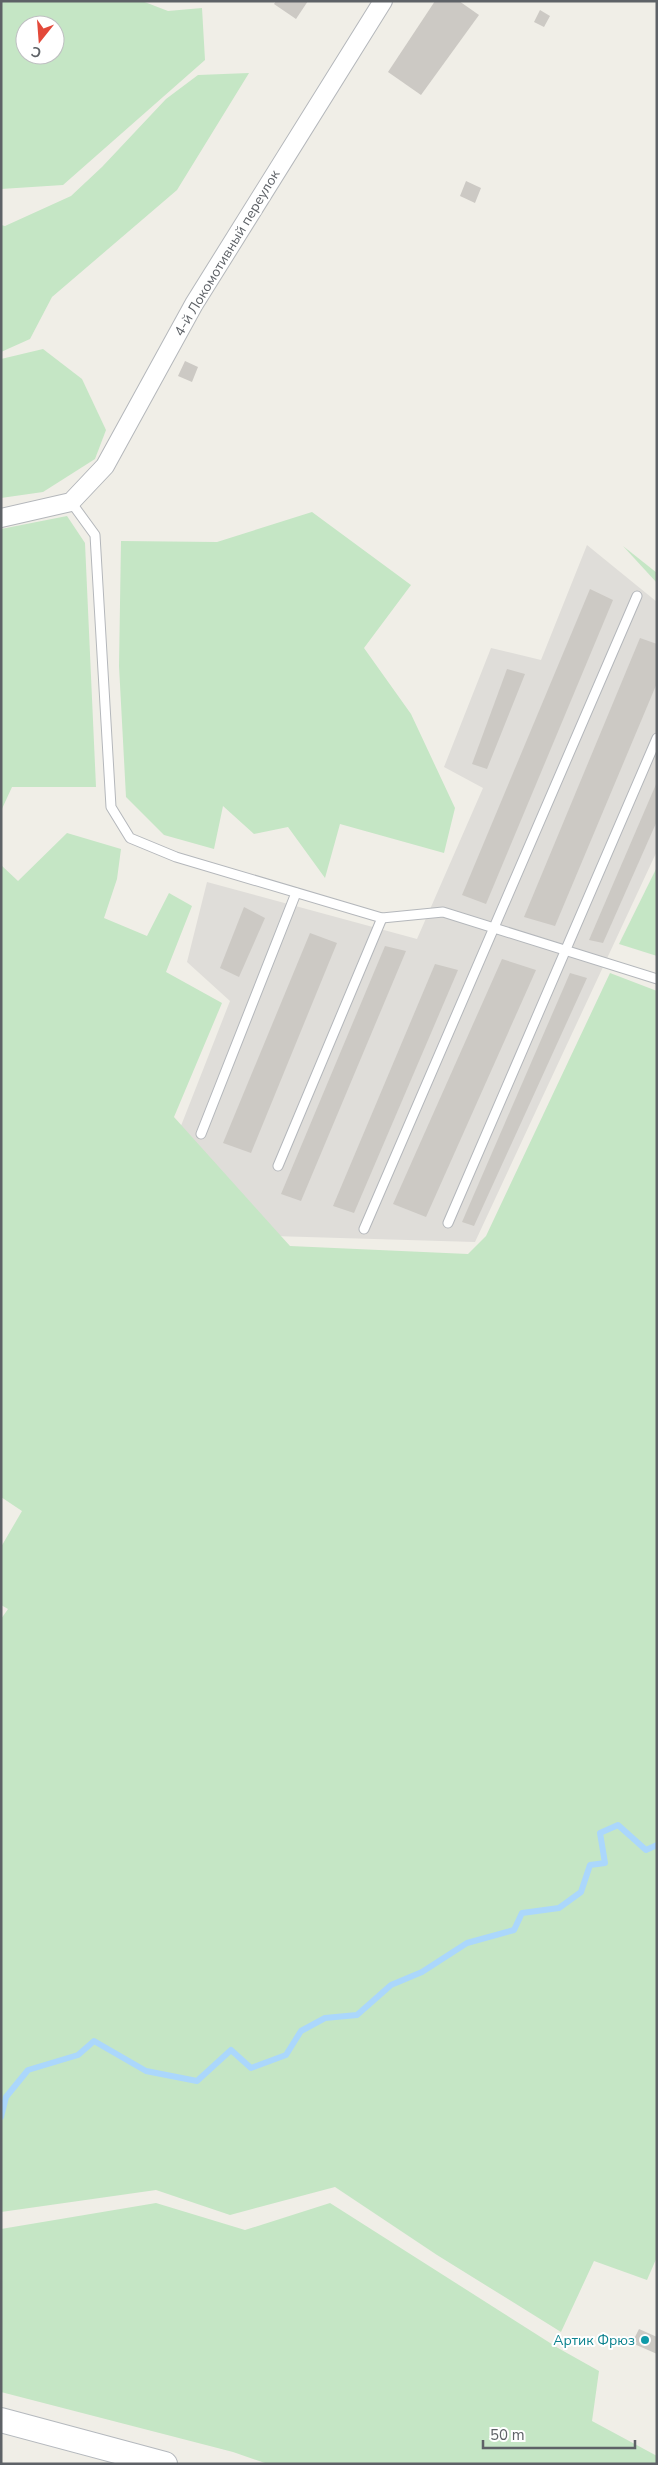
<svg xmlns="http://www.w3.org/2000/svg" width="658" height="2465" font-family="'Nunito Sans',sans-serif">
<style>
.industrial{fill:#dfddd9}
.green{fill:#c5e6c5;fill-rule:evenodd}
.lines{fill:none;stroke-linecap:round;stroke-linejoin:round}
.stream{stroke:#abd7fc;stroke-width:6}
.building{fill:#ccc9c4}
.service-casing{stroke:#b4b7bb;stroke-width:11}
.minor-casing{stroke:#b4b7bb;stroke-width:20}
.secondary-casing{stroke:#b5b9be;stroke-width:26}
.service{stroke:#fff;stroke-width:9}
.minor{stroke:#fff;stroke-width:18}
.secondary{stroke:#fff;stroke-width:24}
.culture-dot{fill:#0f9aa8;stroke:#fff;stroke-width:2}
.labels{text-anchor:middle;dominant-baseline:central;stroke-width:4;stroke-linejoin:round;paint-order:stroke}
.street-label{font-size:14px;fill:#5e6267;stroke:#fff}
.culture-label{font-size:14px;fill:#0d838f;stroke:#fff;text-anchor:end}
</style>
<rect width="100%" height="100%" fill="#f0eee7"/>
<path class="industrial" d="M587 545 657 602V851L475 1242 273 1236 177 1136 230 1001 187 962 207 882 417 939 483 788 444 767 491 648 541 660Z"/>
<g class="green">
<path d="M1 1H142L168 11 202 8 205 60 63 185 1 189ZM25 25H55V55H25Z"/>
<path d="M249 73 177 190 52 297 30 339 1 352V225L5 226 71 196 102 167 166 99 198 75Z"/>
<path d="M43 349 82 379 106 430 95 459 43 492 1 498V359Z"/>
<path d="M312 512 411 585 364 648 411 714 455 808 444 853 340 824 325 878 288 827 254 834 223 806 214 849 164 835 126 797 119 666 121 541 217 542Z"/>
<path d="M67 516 85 543 96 787H12L1 811V529Z"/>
<path d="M623 546 657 573V583Z"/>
<path d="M67 833 121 849 117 879 104 918 147 936 169 893 192 906 166 972 222 1003 174 1117 290 1246 468 1254 486 1236 610 973 657 991V2257L647 2280 594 2261 561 2332 437 2255 335 2187 230 2215 156 2190 1 2212V1619L8 1609 1 1605V1547L22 1511 1 1497V865L18 881Z"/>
<path d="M657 867V956L619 944Z"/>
<path d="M156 2203 245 2230 330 2203 558 2348 599 2371 592 2421 657 2456V2464H268L233 2452 1 2392V2229Z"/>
</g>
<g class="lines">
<path class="stream" d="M1 2117 6 2097 28 2070 78 2055 94 2041 146 2071 197 2081 231 2050 251 2068 286 2055 301 2031 325 2018 357 2015 391 1985 422 1972 467 1943 514 1930 522 1913 559 1908 581 1892 590 1865 605 1863 600 1833 618 1825 646 1850 657 1845"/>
</g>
<g class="building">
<path d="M276 1H308L296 19 274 4Z"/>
<path d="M435 1H459L479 15 421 95 388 72Z"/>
<path d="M540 10 550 16 544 27 534 22Z"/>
<path d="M466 181 481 188 475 203 460 196Z"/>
<path d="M185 361 198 367 192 382 178 376Z"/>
<path d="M590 589 613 600 486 904 462 895Z"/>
<path d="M640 638 657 644V683L555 926 524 917Z"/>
<path d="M507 669 525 674 487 769 472 764Z"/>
<path d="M657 782V821L603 943 589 940Z"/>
<path d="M244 907 265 918 239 977 220 968Z"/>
<path d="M310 933 337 943 251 1153 223 1143Z"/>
<path d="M385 946 406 951 301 1201 281 1194Z"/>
<path d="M502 959 536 970 426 1217 393 1204Z"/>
<path d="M435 964 458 970 354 1213 333 1206Z"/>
<path d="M570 973 587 978 474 1226 462 1222Z"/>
<path d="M639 2329 657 2337V2354L632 2343Z"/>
</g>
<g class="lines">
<defs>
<g id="service">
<path d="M71 502 95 535 111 807 130 838 176 857 382 918 443 912 657 979"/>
<path d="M201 1134 296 893"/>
<path d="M278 1166 382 918"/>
<path d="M448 1223 657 738"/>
<path d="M364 1229 637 596"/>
</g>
<path id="minor" d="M1 518 71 502 105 466 194 304 383 1"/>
<path id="secondary" d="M1 2420 165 2464"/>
</defs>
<use href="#service" class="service-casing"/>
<use href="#minor" class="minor-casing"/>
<use href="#secondary" class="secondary-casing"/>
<use href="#service" class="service"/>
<use href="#minor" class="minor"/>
<use href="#secondary" class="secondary"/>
</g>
<circle class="culture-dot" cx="645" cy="2340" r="5"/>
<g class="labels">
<g class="street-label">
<text transform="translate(227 253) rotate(-59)">4-й Локомотивный переулок</text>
</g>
<g class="culture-label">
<text x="635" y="2340">Артик Фрюз</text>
</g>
</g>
<rect width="658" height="2465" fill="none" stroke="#5e6267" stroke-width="5"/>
<g transform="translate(40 40) rotate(197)"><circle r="24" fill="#ffffff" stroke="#bfc0c2"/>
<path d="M0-4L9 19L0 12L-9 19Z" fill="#e3493a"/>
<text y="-8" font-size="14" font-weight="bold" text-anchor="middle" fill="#5e6267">С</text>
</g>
<path d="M483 2440v8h152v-8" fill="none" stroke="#5e6267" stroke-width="2.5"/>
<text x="490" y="2440" font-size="15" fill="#5e6267" stroke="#ffffff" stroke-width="4" paint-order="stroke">50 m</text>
</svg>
